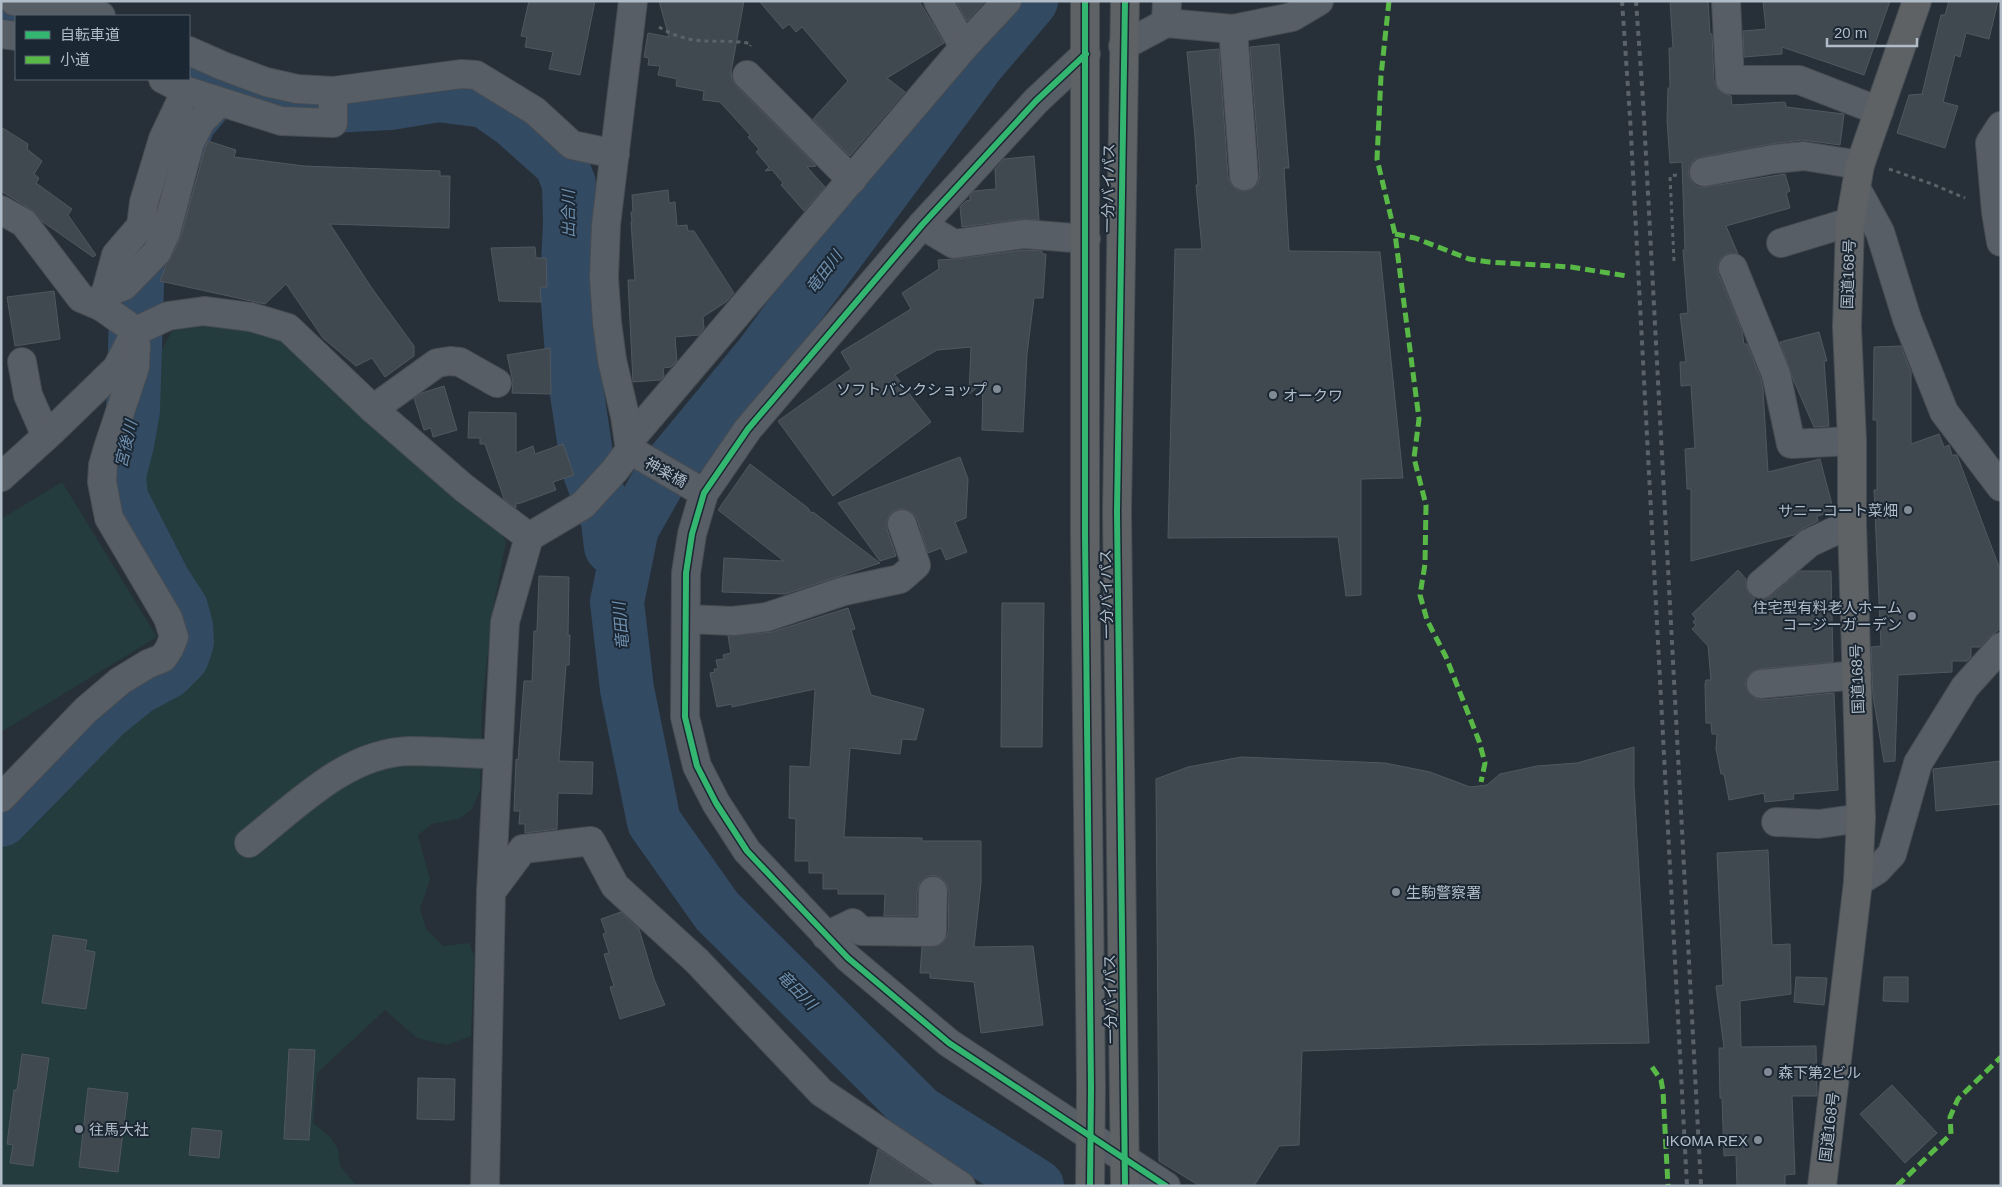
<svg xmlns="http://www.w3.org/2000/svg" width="2002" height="1187" font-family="Helvetica,'Noto Sans JP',sans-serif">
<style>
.green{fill:#243c3e}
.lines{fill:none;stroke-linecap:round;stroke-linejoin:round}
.river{stroke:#334a63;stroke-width:54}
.building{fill:#414950;stroke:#50575f}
.minor-casing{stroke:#464c52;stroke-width:30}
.highway-casing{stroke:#454c53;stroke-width:30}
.path{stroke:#5b6369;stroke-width:3;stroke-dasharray:4 4;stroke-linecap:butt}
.minor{stroke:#585e65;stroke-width:28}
.highway{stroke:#5e6265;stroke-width:28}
.rail{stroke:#5b6269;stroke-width:4;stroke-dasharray:5 5;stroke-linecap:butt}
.quiet{stroke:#58b947;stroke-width:5;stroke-dasharray:10 5;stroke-linecap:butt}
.cycleway-casing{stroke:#1b2733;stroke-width:9}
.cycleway{stroke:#33b770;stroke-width:6}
.poi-dot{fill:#818b96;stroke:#1b2733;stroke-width:2}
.labels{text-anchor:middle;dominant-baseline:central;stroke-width:4;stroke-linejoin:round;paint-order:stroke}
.street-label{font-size:15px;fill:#b1bcc9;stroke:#1b2733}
.poi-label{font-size:15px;fill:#b1bcc9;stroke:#1b2733;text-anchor:end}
.water-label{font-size:16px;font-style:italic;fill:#6f90af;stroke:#1b2733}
</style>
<rect width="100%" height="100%" fill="#273038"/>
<g class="green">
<path d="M204 325 261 330 297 351 498 528 506 542 493 609 482 703 480 790 472 809 459 819 432 824 418 835 430 880 420 909 426 929 443 946 469 943 474 956 471 1036 447 1045 417 1038 385 1010 317 1073 313 1123 330 1137 338 1149 340 1166 357 1186H1V829L77 749 132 698 179 675 196 644 189 613 127 498 126 464 140 430 142 399 150 372 172 331Z"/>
<path d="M62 482 157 637 1 732V519Z"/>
</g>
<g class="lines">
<g class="river">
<path d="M1031 1 979 62 760 357 661 477 632 528 617 602 627 689 654 822 717 911 919 1112 1037 1186"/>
<path d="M1 16 16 19"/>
<path d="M189 72 285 104 310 107 390 103 438 95 485 101 515 122 561 163 569 184 570 223 567 289 573 367 588 467 608 521 611 547"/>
<path d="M1 820 105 714 137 688 167 672 182 657 187 642 186 626 181 608 164 582 121 498 119 475 127 444 133 410 138 254 157 225 172 161 190 120 222 82"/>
</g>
</g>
<g class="building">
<path d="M529 1H595L580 75 549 69 553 52 525 47 527 37 521 36Z"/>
<path d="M659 1H744L731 72 732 80 736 86 816 166 807 167 825 187 804 211 781 185 783 183 772 170 765 171 769 167 756 152 759 149 748 137 750 135 720 102 703 100 704 91 676 86 677 79 658 75 660 66 648 65 649 58 644 57 648 33 669 37Z"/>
<path d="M759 1H919L944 43 887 78 905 92 850 156 813 119 848 81 802 27 796 32 789 24 783 29Z"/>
<path d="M956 1H985L967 21Z"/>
<path d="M1670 1H1708L1710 34H1712L1714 81 1717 88 1722 93 1731 96 1732 105 1785 102 1786 107 1844 114 1840 145 1803 140 1771 144 1701 157 1694 160 1689 167V175L1692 182 1698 187H1706L1785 174 1790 191 1786 193 1790 208 1726 226 1738 254 1728 253 1721 258 1718 265V273L1742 331 1744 344H1747L1761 379 1763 390 1768 472 1820 459 1834 512 1817 516 1818 521 1802 529 1794 535 1691 561V489H1687L1685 449 1695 448 1691 385 1681 386 1680 362H1686L1680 314 1688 313 1683 250H1685L1682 162 1670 163 1667 120 1668 88H1670L1669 48H1673Z"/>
<path d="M1763 1H1890L1864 75 1782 47V54L1744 57 1743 31 1766 29Z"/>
<path d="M1949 1H1998L1989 39 1966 33 1960 57 1955 55 1943 102 1958 106 1945 148 1897 133 1909 95 1923 94H1922L1941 15H1945Z"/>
<path d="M1279 44 1289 168H1284L1289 251 1380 252 1403 478 1361 479V595L1346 596 1338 537 1168 538 1175 249H1202L1196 185H1198L1195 137 1187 52 1219 49 1228 177 1231 184 1237 190 1246 191 1252 189 1258 183 1260 175 1250 47Z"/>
<path d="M1 127 28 144 27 149 42 161 34 174 39 178 36 183 72 209 68 215 96 255 93 257 43 222 32 210 1 191Z"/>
<path d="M208 141 236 150 234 157 304 166 440 171V176H450L449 228 330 224 371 287 414 346V356L385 377 372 358 356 366 323 338 286 284 265 304 160 281 166 265 171 258 181 236 205 148Z"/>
<path d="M1034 156 1039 220 1022 219 962 227 960 207 966 201 970 200V196L974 191 996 189 995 169 1004 159Z"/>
<path d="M668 190 669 203 675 202 677 226 687 225 688 231H694L734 293 726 302 703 317 704 328 699 335 675 337 677 361 671 367 663 368 664 376 660 380 633 382 628 280H635L631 222H632L631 212H633L632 195Z"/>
<path d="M535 247 536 258H546L547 287H540L541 302 499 301 491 248Z"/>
<path d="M1024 250 1042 251V254H1046L1043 298H1034L1027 354 1023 432 982 430 983 383 969 394 971 347 937 350 895 375 931 422 833 496 778 421 851 369 841 352 911 309 902 293 939 269 938 260 956 259Z"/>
<path d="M54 291 60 339 15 346 7 297Z"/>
<path d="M1819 332 1827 361H1824L1829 426 1814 427 1793 379 1780 342Z"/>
<path d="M1901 346 1911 372V444L1939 434 1944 447 1949 445 1952 455H1957L2001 572V628L1989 637 1980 647H1971V657L1967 661H1952V672L1898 675 1895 761 1884 762 1873 696 1871 647 1881 646 1874 490H1877V420H1873L1874 347Z"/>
<path d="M550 348 551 394 512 393 513 382 507 355Z"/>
<path d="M444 386 457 430 433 437 431 428 424 430 414 398 422 393Z"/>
<path d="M469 412 516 413V453L533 446 535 454 563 444 574 475 553 482 556 490 518 504 516 502V508L504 499 485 444H480V438H468Z"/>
<path d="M960 457 968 479 966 518 955 522 967 552 946 560 941 548 928 553 917 519 913 513 905 509H897L890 514 887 521V529L896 556 880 561 838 503Z"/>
<path d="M750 464 808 508 811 513 813 512 880 563 785 594 722 592 724 558 784 561 718 510Z"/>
<path d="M1738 570 1746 579V587L1749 594 1755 599H1763L1771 596 1800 571H1831L1833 662 1759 669 1752 672 1747 678 1745 685 1749 693 1755 698 1762 700 1834 693 1838 790 1793 794 1794 799 1765 802 1764 793 1729 800 1724 774H1721L1716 749 1717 734H1712L1711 723H1706L1705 684 1706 680H1711L1708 646 1692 629 1696 625 1693 622 1696 619 1692 614Z"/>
<path d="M539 576 569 577 568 635H570L569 665H566L559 761 593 762 592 794 558 793 557 829 525 833V824H519L520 811H514L516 759 518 760 524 681H532L534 631H537Z"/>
<path d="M1002 603H1044L1042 747H1001Z"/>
<path d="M848 608 855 629 851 630 871 695 924 709 916 740 902 739 900 754 850 748 844 837 922 838V841H981V883L974 947 1033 946 1043 1025 981 1033 974 982 930 978V973H920L922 947 940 945 945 940 948 933 949 891 947 884 942 878 933 875 926 877 920 882 917 891V916H884L885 894H838V889H823V873H809V861H795L796 819 789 818 790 766 810 767 815 689 732 707V704L717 707 710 673 715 672 714 669H718L716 660 724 659 723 655 731 653 728 636 772 632Z"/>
<path d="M1634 747V786L1649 1043 1480 1045 1302 1051 1299 1145 1279 1146 1254 1186H1200L1159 1161 1156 779 1188 767 1241 757 1385 763 1430 772 1470 787 1487 785 1500 774 1537 766 1577 763Z"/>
<path d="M2001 761V804L1936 811 1933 769Z"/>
<path d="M1768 850 1772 945 1790 944 1791 994 1740 1001 1741 1047 1816 1046 1817 1094V1096H1792L1795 1174 1785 1175V1186H1737L1736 1155 1724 1156 1722 1098H1720L1719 1048H1724L1716 986 1723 985 1717 853Z"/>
<path d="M621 912 639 929 654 979 665 1005 620 1019 610 987 614 986 604 954 609 953 603 934 606 933 601 919Z"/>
<path d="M53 935 87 940 85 950 95 952 86 1009 42 1003Z"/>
<path d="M1796 977 1827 978 1824 1005 1794 1002Z"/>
<path d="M1884 977H1908V1002L1883 1001Z"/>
<path d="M289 1049 315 1050 309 1140 284 1139Z"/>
<path d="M22 1054 49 1058 33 1166 10 1163 13 1145 7 1144 14 1090H17Z"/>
<path d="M418 1078 455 1079 454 1120 417 1119Z"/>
<path d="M1892 1085 1937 1133 1905 1163 1860 1114Z"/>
<path d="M88 1088 128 1093 118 1172 79 1167Z"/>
<path d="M192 1128 222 1131 219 1158 189 1155Z"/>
<path d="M878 1149 933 1186H869Z"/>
</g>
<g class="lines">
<defs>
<g id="minor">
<path d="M14 1 76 9 101 16"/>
<path d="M938 1 964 47"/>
<path d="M1726 1 1730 80H1799L1879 111"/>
<path d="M1166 23 1233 29 1292 17 1319 1"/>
<path d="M1233 29 1244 176"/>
<path d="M1 34 16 36"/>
<path d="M1123 46 1166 23 1167 1"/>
<path d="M189 51 223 66 266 82 297 89 333 91 461 74 476 75 499 89 535 111 572 145 615 154"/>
<path d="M1086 54 1036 101 922 225 748 429 704 493 692 534 686 573 685 717 697 766 716 803 747 851 848 958 949 1043 1166 1186"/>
<path d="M747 75 852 180"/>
<path d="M163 79 184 90 281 121 333 123V91"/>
<path d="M2001 126 1990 143 1996 212 2001 242"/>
<path d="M1704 172 1774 159 1804 156 1860 165"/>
<path d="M1856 188 1880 232 1907 319 1944 412 2001 487"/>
<path d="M1 210 24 223 81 298 102 307 136 331"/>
<path d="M922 225 954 244 1024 234 1086 239"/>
<path d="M1781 243 1850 222"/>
<path d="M1733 268 1776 374 1791 444 1852 441"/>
<path d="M105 293 124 286 157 252 166 232 190 142 201 121 220 102"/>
<path d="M102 307 116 255 141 226 144 202 163 139 182 99 184 90"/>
<path d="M22 362 28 395 46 436"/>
<path d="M373 409 437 363 450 361 460 362 497 383"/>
<path d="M629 441 964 47 1007 1"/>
<path d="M630 450 704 493"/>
<path d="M1 477 53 430 117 368 136 331 168 316 204 311 251 317 288 328 373 409 464 488 529 537"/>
<path d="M1761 584 1809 543 1852 523"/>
<path d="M686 619 733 621 767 617 844 591 900 579 916 565 902 524"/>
<path d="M1761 684 1857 675"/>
<path d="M1 798 86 710 120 681 148 664 163 658 169 649 174 637 168 618 109 518 102 482 103 465 108 448 135 367 136 345"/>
<path d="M1776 822 1819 824 1861 818"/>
<path d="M249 843C296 806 346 753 409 751 439 751 469 754 498 754"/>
<path d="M1858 882 1877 870 1892 854 1918 763 1965 687 2001 647"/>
<path d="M491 892 523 849 591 841 615 886 697 961 821 1092 961 1186"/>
<path d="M826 936 853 923 861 931 932 932 933 891"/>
<path d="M485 1186 491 892 505 622 529 537 583 505 615 470 630 450 625 416 612 360 607 322 604 278 606 225 633 1"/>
</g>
<g id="highway">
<path d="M1085 1V536L1091 1087 1090 1186"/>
<path d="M1125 1186 1117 512 1125 1"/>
<path d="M1822 1186 1858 882 1861 818 1852 523V441L1847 327 1850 222 1860 165 1917 1"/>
</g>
</defs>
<use href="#minor" class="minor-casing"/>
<use href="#highway" class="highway-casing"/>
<g class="path">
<path d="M659 27C673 36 691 41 708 41 722 42 736 40 751 44L750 46"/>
<path d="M1889 169 1932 184 1965 198"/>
<path d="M1674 261 1670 176 1677 175"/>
</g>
<use href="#minor" class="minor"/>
<use href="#highway" class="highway"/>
<g class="rail">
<path d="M1622 1 1630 117 1687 1186"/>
<path d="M1636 1 1643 100 1701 1186"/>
</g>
<g class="quiet">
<path d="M1389 1 1381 76 1377 159 1395 234 1419 419 1414 458 1426 505 1425 564 1420 595 1427 620 1446 657 1479 741 1485 763 1481 782"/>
<path d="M1395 234 1415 238 1469 259 1489 262 1571 267 1627 276"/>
<path d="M1652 1067 1661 1080 1663 1091 1668 1186"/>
<path d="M1897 1186 1951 1134 1950 1117 1958 1099 2001 1057"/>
</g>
<defs>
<g id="cycleway">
<path d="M1085 1V536L1091 1087 1090 1186"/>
<path d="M1086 54 1036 101 922 225 748 429 704 493 692 534 686 573 685 717 697 766 716 803 747 851 848 958 949 1043 1166 1186"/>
<path d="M1125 1186 1117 512 1125 1"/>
</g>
</defs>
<use href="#cycleway" class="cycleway-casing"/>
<use href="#cycleway" class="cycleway"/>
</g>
<g class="poi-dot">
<circle cx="997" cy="389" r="5"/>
<circle cx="1273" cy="395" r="5"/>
<circle cx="1908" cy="510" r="5"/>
<circle cx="1912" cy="616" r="5"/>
<circle cx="1396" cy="892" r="5"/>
<circle cx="1768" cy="1072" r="5"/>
<circle cx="79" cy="1129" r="5"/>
<circle cx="1758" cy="1140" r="5"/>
</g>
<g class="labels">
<g class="street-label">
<text transform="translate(1108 188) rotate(-89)">一分バイパス</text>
<text transform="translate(1848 274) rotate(-88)">国道168号</text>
<text transform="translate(666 472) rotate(29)">神楽橋</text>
<text transform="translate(1106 594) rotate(-91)">一分バイパス</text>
<text transform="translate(1857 679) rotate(-92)">国道168号</text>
<text transform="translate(1110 999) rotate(-91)">一分バイパス</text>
<text transform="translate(1829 1127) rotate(-83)">国道168号</text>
</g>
<g class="poi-label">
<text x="987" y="389">ソフトバンクショップ</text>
<text x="1283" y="395" text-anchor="start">オークワ</text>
<text x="1898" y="510">サニーコート菜畑</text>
<text x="1902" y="607">住宅型有料老人ホーム<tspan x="1902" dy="17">コージーガーデン</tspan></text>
<text x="1406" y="892" text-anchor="start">生駒警察署</text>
<text x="1778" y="1072" text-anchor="start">森下第2ビル</text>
<text x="89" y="1129" text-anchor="start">往馬大社</text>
<text x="1748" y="1140">IKOMA REX</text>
</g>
<g class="water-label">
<text transform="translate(568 214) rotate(-90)">出合川</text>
<text transform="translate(824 272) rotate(-53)">竜田川</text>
<text transform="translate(126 444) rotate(-77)">宮後川</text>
<text transform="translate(621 626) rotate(-95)">竜田川</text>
<text transform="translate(797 990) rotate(45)">竜田川</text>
</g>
</g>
<rect width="2002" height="1187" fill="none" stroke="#b1bcc9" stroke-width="5"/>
<rect x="15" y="15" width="175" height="65" fill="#1b2733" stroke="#57636f"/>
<rect x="25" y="31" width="25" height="8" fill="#33b770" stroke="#57636f"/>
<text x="60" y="40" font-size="15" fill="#b1bcc9">自転車道</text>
<rect x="25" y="56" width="25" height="8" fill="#58b947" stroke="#57636f"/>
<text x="60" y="65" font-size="15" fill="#b1bcc9">小道</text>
<path d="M1827 38v8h90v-8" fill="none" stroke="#b1bcc9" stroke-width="2.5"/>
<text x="1834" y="38" font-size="15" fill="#b1bcc9" stroke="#1b2733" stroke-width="4" paint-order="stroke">20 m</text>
</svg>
